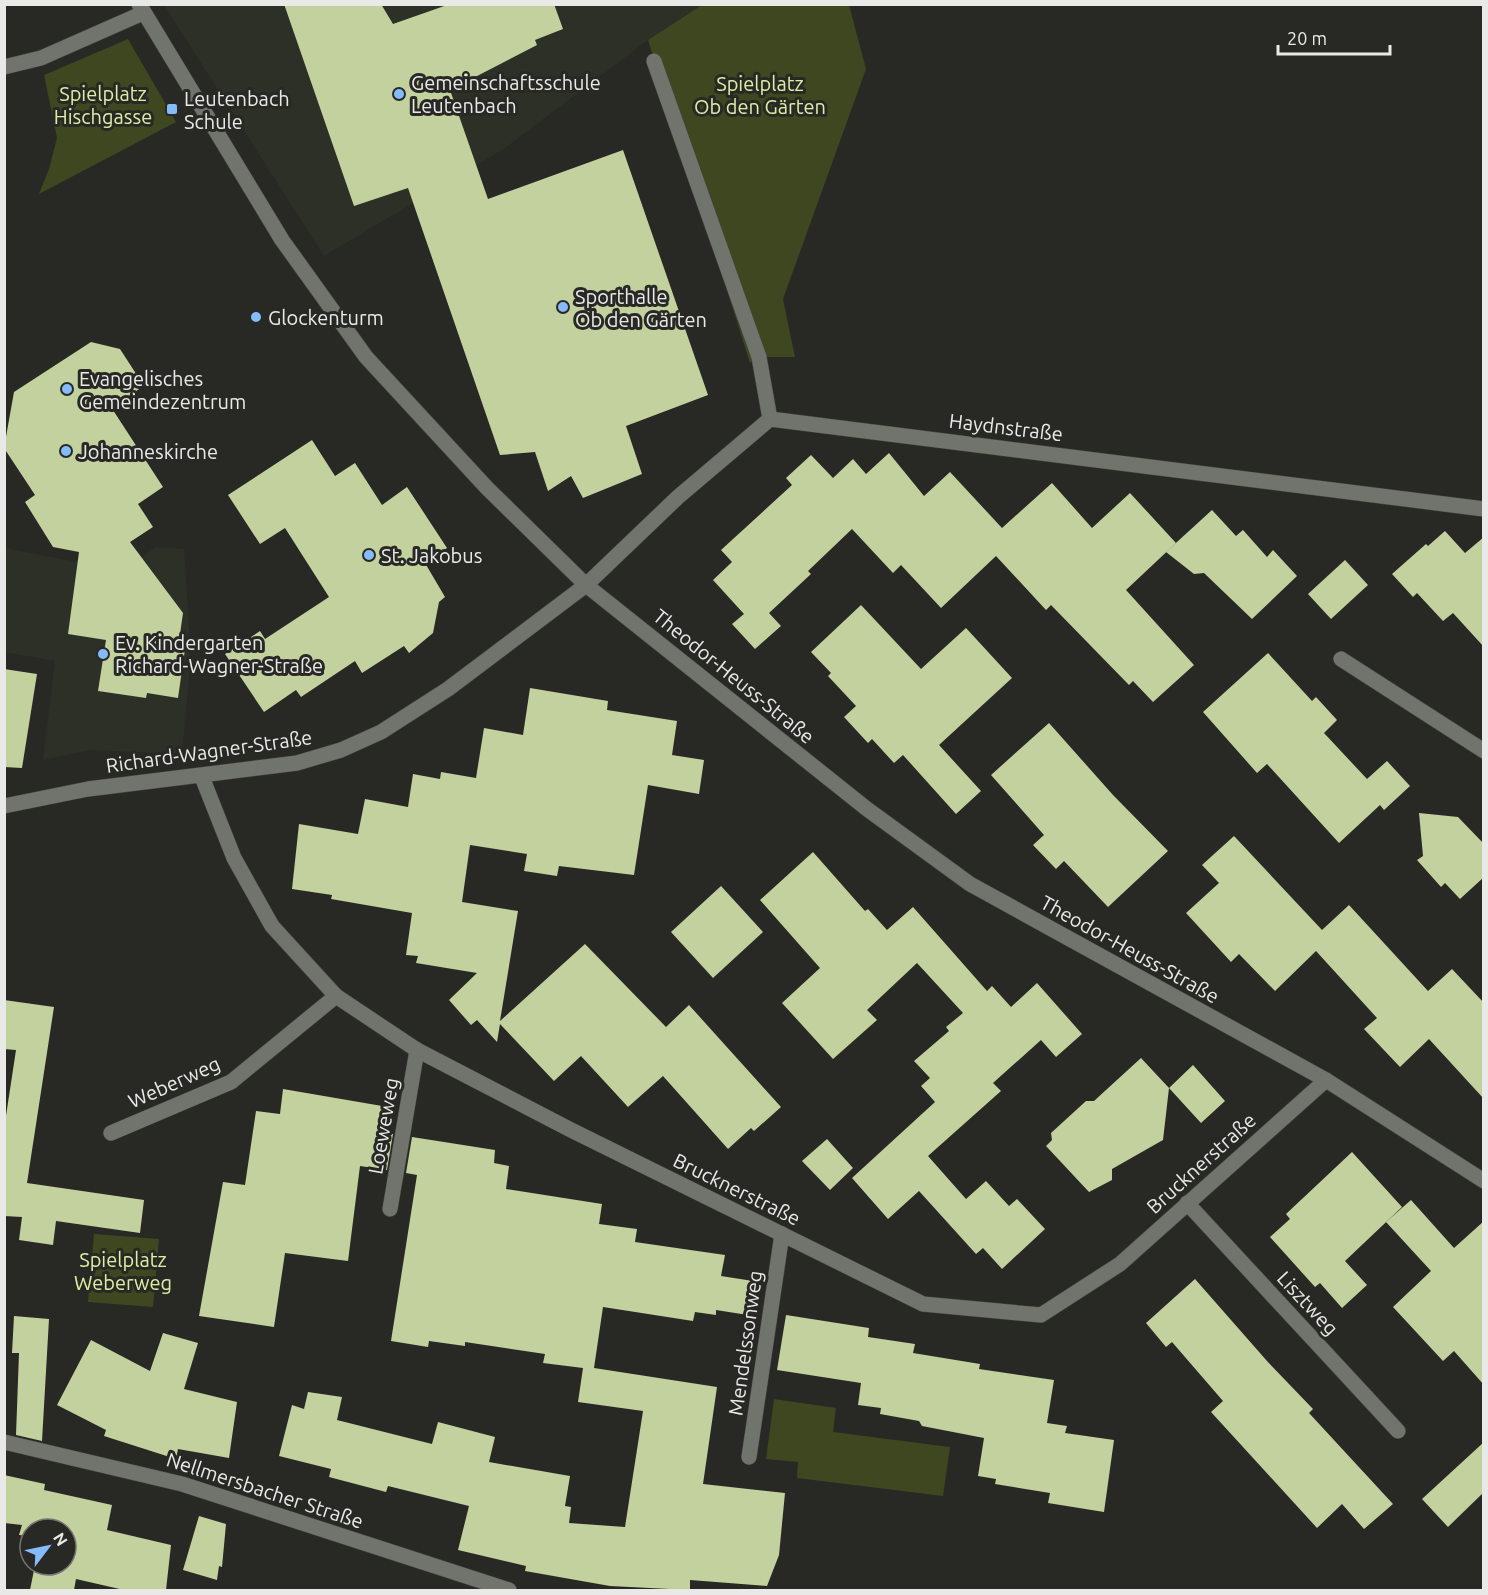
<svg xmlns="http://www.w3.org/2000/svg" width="1488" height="1595" font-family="Ubuntu,sans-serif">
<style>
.built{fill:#2d3026}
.green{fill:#3e471f}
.building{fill:#c3d19f}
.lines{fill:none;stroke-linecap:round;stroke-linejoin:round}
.minor-casing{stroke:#454642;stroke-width:16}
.minor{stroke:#71736d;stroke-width:15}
.poi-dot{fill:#85bbfb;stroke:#282925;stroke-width:2}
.labels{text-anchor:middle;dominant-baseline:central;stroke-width:6;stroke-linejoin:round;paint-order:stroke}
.poi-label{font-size:20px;fill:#e9eae7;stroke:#282925;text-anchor:start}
.park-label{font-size:20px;fill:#dbefa4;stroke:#282925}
.street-label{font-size:20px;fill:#e9eae7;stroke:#282925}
</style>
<rect width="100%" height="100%" fill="#282925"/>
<g class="built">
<path d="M164 5H702L648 40 505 148 324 256Z"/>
<path d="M156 547 184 549 191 656 182 754 90 750 43 760 55 661 5 652 4 548 124 571Z"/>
</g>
<g class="green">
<path d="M702 5H849L866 69 783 299 795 357H759L750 363 648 40Z"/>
<path d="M128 39 176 122 39 194 49 169 57 138 44 75Z"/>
<path d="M94 1234 159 1239 153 1307 88 1302Z"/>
<path d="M774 1399 836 1408 833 1432 950 1447 943 1496 797 1478 798 1462 766 1459Z"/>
</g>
<g class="building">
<path d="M284 4H381L393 24 450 4H554L563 29 535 40 537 45 450 90 488 199 623 150 708 395 626 426 642 474 583 498 571 476 548 491 535 452 500 455 408 188 354 206Z"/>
<path d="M91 342 120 349 144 386 111 407 163 487 138 504 153 527 130 542 183 613 178 648 185 649 178 698 147 693 146 698 98 691 106 640 68 634 79 552 53 547 25 502 35 495 4 448 14 392Z"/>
<path d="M312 440 335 476 355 463 382 505 407 487 447 548 425 563 445 597 439 602 433 633 409 653 404 646 362 673 355 661 301 697 296 690 264 712 225 654 260 631 265 639 329 597 285 528 260 544 228 495Z"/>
<path d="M889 453 924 496 950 472 1002 528 1052 483 1092 528 1130 493 1176 543 1126 590 1194 665 1153 702 1133 681 1129 685 1051 605 1046 610 996 556 941 608 901 565 893 573 852 529 808 571 811 574 769 613 781 626 755 649 732 624 744 614 713 580 732 562 721 550 792 485 786 478 811 455 833 478 853 459 866 474Z"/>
<path d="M1212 510 1236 536 1243 530 1267 557 1273 550 1297 576 1252 619 1204 573 1194 574 1166 552Z"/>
<path d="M1445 531 1465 553 1484 537V647L1453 613 1443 621 1417 593 1413 597 1392 574 1426 544 1428 546Z"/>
<path d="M1345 560 1368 585 1331 619 1308 594Z"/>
<path d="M861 605 921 669 966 628 1012 678 939 745 981 791 956 814 903 755 894 763 872 739 868 743 844 717 856 706 828 676 831 673 811 652Z"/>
<path d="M1268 653 1312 701 1316 697 1337 720 1324 733 1367 779 1387 761 1410 786 1384 810 1380 805 1339 843 1267 764 1257 773 1203 712Z"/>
<path d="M4 669 37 674 22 768 4 767Z"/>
<path d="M530 688 608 701 607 710 677 721 672 755 704 760 699 794 648 785 634 875 559 866 557 876 524 871 527 854 470 845 462 902 518 911 500 1021 585 944 666 1027 689 1005 781 1107 754 1131 751 1128 728 1149 663 1076 628 1107 581 1056 554 1081 500 1024 497 1042 477 1020 471 1025 449 1000 477 973 416 963 418 956 406 955 412 913 331 899 332 895 292 889 299 824 358 834 365 799 408 807 413 774 440 779 441 772 476 778 484 728 523 735Z"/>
<path d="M1049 723 1113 795 1168 851 1108 907 1064 861 1056 869 1033 845 1044 835 991 775Z"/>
<path d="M1419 813 1458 817 1484 844V877L1460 899 1445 883 1441 887 1417 860 1423 856Z"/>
<path d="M1234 836 1322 930 1349 905 1428 991 1452 969 1484 1003V1099L1429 1039 1400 1067 1364 1029 1377 1018 1316 951 1275 991 1239 954 1231 962 1186 913 1219 883 1202 865Z"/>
<path d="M813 852 865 911 868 909 887 930 913 907 987 991 992 986 1011 1007 1037 983 1082 1034 1056 1057 1041 1040 993 1083 1001 1091 928 1156 966 1199 986 1181 1009 1206 1017 1199 1045 1229 1002 1269 983 1248 976 1254 919 1191 888 1219 852 1178 935 1102 921 1086 930 1078 914 1061 949 1031 946 1027 963 1013 917 963 867 1010 877 1020 833 1059 782 1003 820 968 760 900Z"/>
<path d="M721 886 763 932 713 978 671 932Z"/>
<path d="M4 1000 54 1007 27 1183 144 1200 140 1233 56 1221 53 1245 19 1240 22 1217 4 1216V1129L16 1050 4 1049Z"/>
<path d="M1141 1058 1169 1088 1193 1065 1225 1101 1201 1123 1169 1088 1163 1140 1112 1169V1180L1089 1192 1046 1146 1052 1140 1051 1133 1086 1101H1094Z"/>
<path d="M283 1089 388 1107 385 1132 393 1134 387 1170 360 1166 348 1261 285 1253 274 1327 199 1316 223 1182 245 1185 256 1111 280 1114Z"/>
<path d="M412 1137 495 1150 494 1163 509 1166 506 1189 602 1204 599 1224 637 1229 635 1242 725 1255 721 1276 753 1281 748 1315 716 1310V1315L695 1312 693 1321 603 1307 594 1368 717 1387 703 1484 785 1493 779 1555 767 1586 690 1580V1590L610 1586 525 1571 526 1566 458 1550 469 1506 388 1486 386 1492 329 1477 331 1469 279 1456 292 1405 304 1409 308 1392 342 1397 337 1420 432 1444 438 1422 495 1437 489 1462 570 1476 565 1506 571 1507 569 1523 625 1527 643 1411 578 1402 583 1368 543 1363 545 1354 465 1342V1346L429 1341 428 1347 391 1341 417 1175 406 1173Z"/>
<path d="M827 1139 853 1168 830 1190 802 1161Z"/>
<path d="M1352 1152 1402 1207 1345 1261 1367 1285 1342 1308 1320 1283 1315 1287 1270 1237 1290 1219 1286 1214Z"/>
<path d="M1411 1200 1454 1248 1484 1221V1385L1454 1351 1443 1361 1393 1307 1431 1271 1386 1222Z"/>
<path d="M1195 1279 1267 1361 1313 1409 1309 1413 1393 1504 1364 1529 1342 1504 1317 1528 1211 1412 1223 1401 1172 1342 1166 1347 1146 1323Z"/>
<path d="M786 1315 869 1328 868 1337 915 1344 913 1353 980 1364 979 1369 1054 1380 1047 1423 1067 1426 1065 1433 1114 1440 1104 1512 1048 1503 1050 1493 995 1484 996 1479 978 1476 984 1438 922 1426 919 1421 880 1414 881 1408 858 1405 861 1383 777 1370Z"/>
<path d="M14 1316 49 1319 42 1441 16 1435 19 1353H12Z"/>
<path d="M163 1333 198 1343 184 1389 237 1402 229 1458 178 1449 176 1459 104 1436 106 1430 57 1405 91 1340 150 1371Z"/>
<path d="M1484 1442V1492L1448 1527 1422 1499Z"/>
<path d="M4 1475 45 1484 44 1490 112 1505 107 1530 171 1545 166 1590H124L76 1579 74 1590H30L35 1565H66V1529H30V1536L19 1535 22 1525 4 1523Z"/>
<path d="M199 1516 226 1524 222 1567 219 1566 217 1580 183 1570Z"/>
</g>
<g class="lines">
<defs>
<g id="minor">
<path d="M139 4 282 240 366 357 487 488 586 585 867 809 970 884 1326 1080 1484 1181"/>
<path d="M654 61 759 357 770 419"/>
<path d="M4 67 41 58 143 13"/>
<path d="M1341 659 1484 751"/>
<path d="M202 777 234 858 272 926 336 996 417 1050 571 1130 923 1304 1041 1315 1120 1264 1326 1080"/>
<path d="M4 806 88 789 297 763 341 750 381 732 448 689 586 585 678 497 770 419 1484 509"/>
<path d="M111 1133 231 1082 336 996"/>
<path d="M1187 1203 1398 1431"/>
<path d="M390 1209 417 1050"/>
<path d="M4 1442 182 1484 509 1590"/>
<path d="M749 1457 782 1234"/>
</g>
</defs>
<use href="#minor" class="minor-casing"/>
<use href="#minor" class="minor"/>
</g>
<g class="poi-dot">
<circle cx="399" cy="94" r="6"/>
<rect x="166" y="103" width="12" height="12" rx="3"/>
<circle cx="563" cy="307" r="6"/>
<circle cx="256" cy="317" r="6"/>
<circle cx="67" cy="389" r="6"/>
<circle cx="66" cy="451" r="6"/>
<circle cx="369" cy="555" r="6"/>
<circle cx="103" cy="654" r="6"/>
</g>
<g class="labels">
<g class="poi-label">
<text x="411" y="82">Gemeinschaftsschule<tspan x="411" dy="23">Leutenbach</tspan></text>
<text x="184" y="98">Leutenbach<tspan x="184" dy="23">Schule</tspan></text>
<text x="575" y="296">Sporthalle<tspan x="575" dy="23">Ob den Gärten</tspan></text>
<text x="268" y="317">Glockenturm</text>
<text x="79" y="378">Evangelisches<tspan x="79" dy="23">Gemeindezentrum</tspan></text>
<text x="78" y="451">Johanneskirche</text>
<text x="381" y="555">St. Jakobus</text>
<text x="115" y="642">Ev. Kindergarten<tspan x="115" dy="23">Richard-Wagner-Straße</tspan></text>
</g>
<g class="park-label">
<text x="760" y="83">Spielplatz<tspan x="760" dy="23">Ob den Gärten</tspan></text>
<text x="103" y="93">Spielplatz<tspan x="103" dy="23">Hischgasse</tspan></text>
<text x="123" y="1259">Spielplatz<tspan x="123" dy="23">Weberweg</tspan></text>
</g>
<g class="street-label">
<text transform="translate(1006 427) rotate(7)">Haydnstraße</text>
<text transform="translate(734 676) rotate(39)">Theodor-Heuss-Straße</text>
<text transform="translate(209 751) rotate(-8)">Richard-Wagner-Straße</text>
<text transform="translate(1130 949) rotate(29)">Theodor-Heuss-Straße</text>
<text transform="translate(174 1082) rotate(-24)">Weberweg</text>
<text transform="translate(383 1126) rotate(-80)">Loeweweg</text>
<text transform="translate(1201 1163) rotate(-42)">Brucknerstraße</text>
<text transform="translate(737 1189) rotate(26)">Brucknerstraße</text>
<text transform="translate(1308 1303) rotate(47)">Lisztweg</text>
<text transform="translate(745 1343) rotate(-82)">Mendelssonweg</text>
<text transform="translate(265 1490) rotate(18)">Nellmersbacher Straße</text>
</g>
</g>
<rect width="1488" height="1595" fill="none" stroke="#e9eae7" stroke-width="12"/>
<g transform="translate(48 1547) rotate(58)"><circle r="28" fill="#282925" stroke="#757673" stroke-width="1.5"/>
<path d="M0-4.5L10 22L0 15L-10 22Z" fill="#85bbfb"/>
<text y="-9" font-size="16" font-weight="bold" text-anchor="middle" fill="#e9eae7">N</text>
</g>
<path d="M1278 45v9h112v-9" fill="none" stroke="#e9eae7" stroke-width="3"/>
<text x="1287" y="45" font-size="18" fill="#e9eae7" stroke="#282925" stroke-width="4.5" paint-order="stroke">20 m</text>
</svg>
